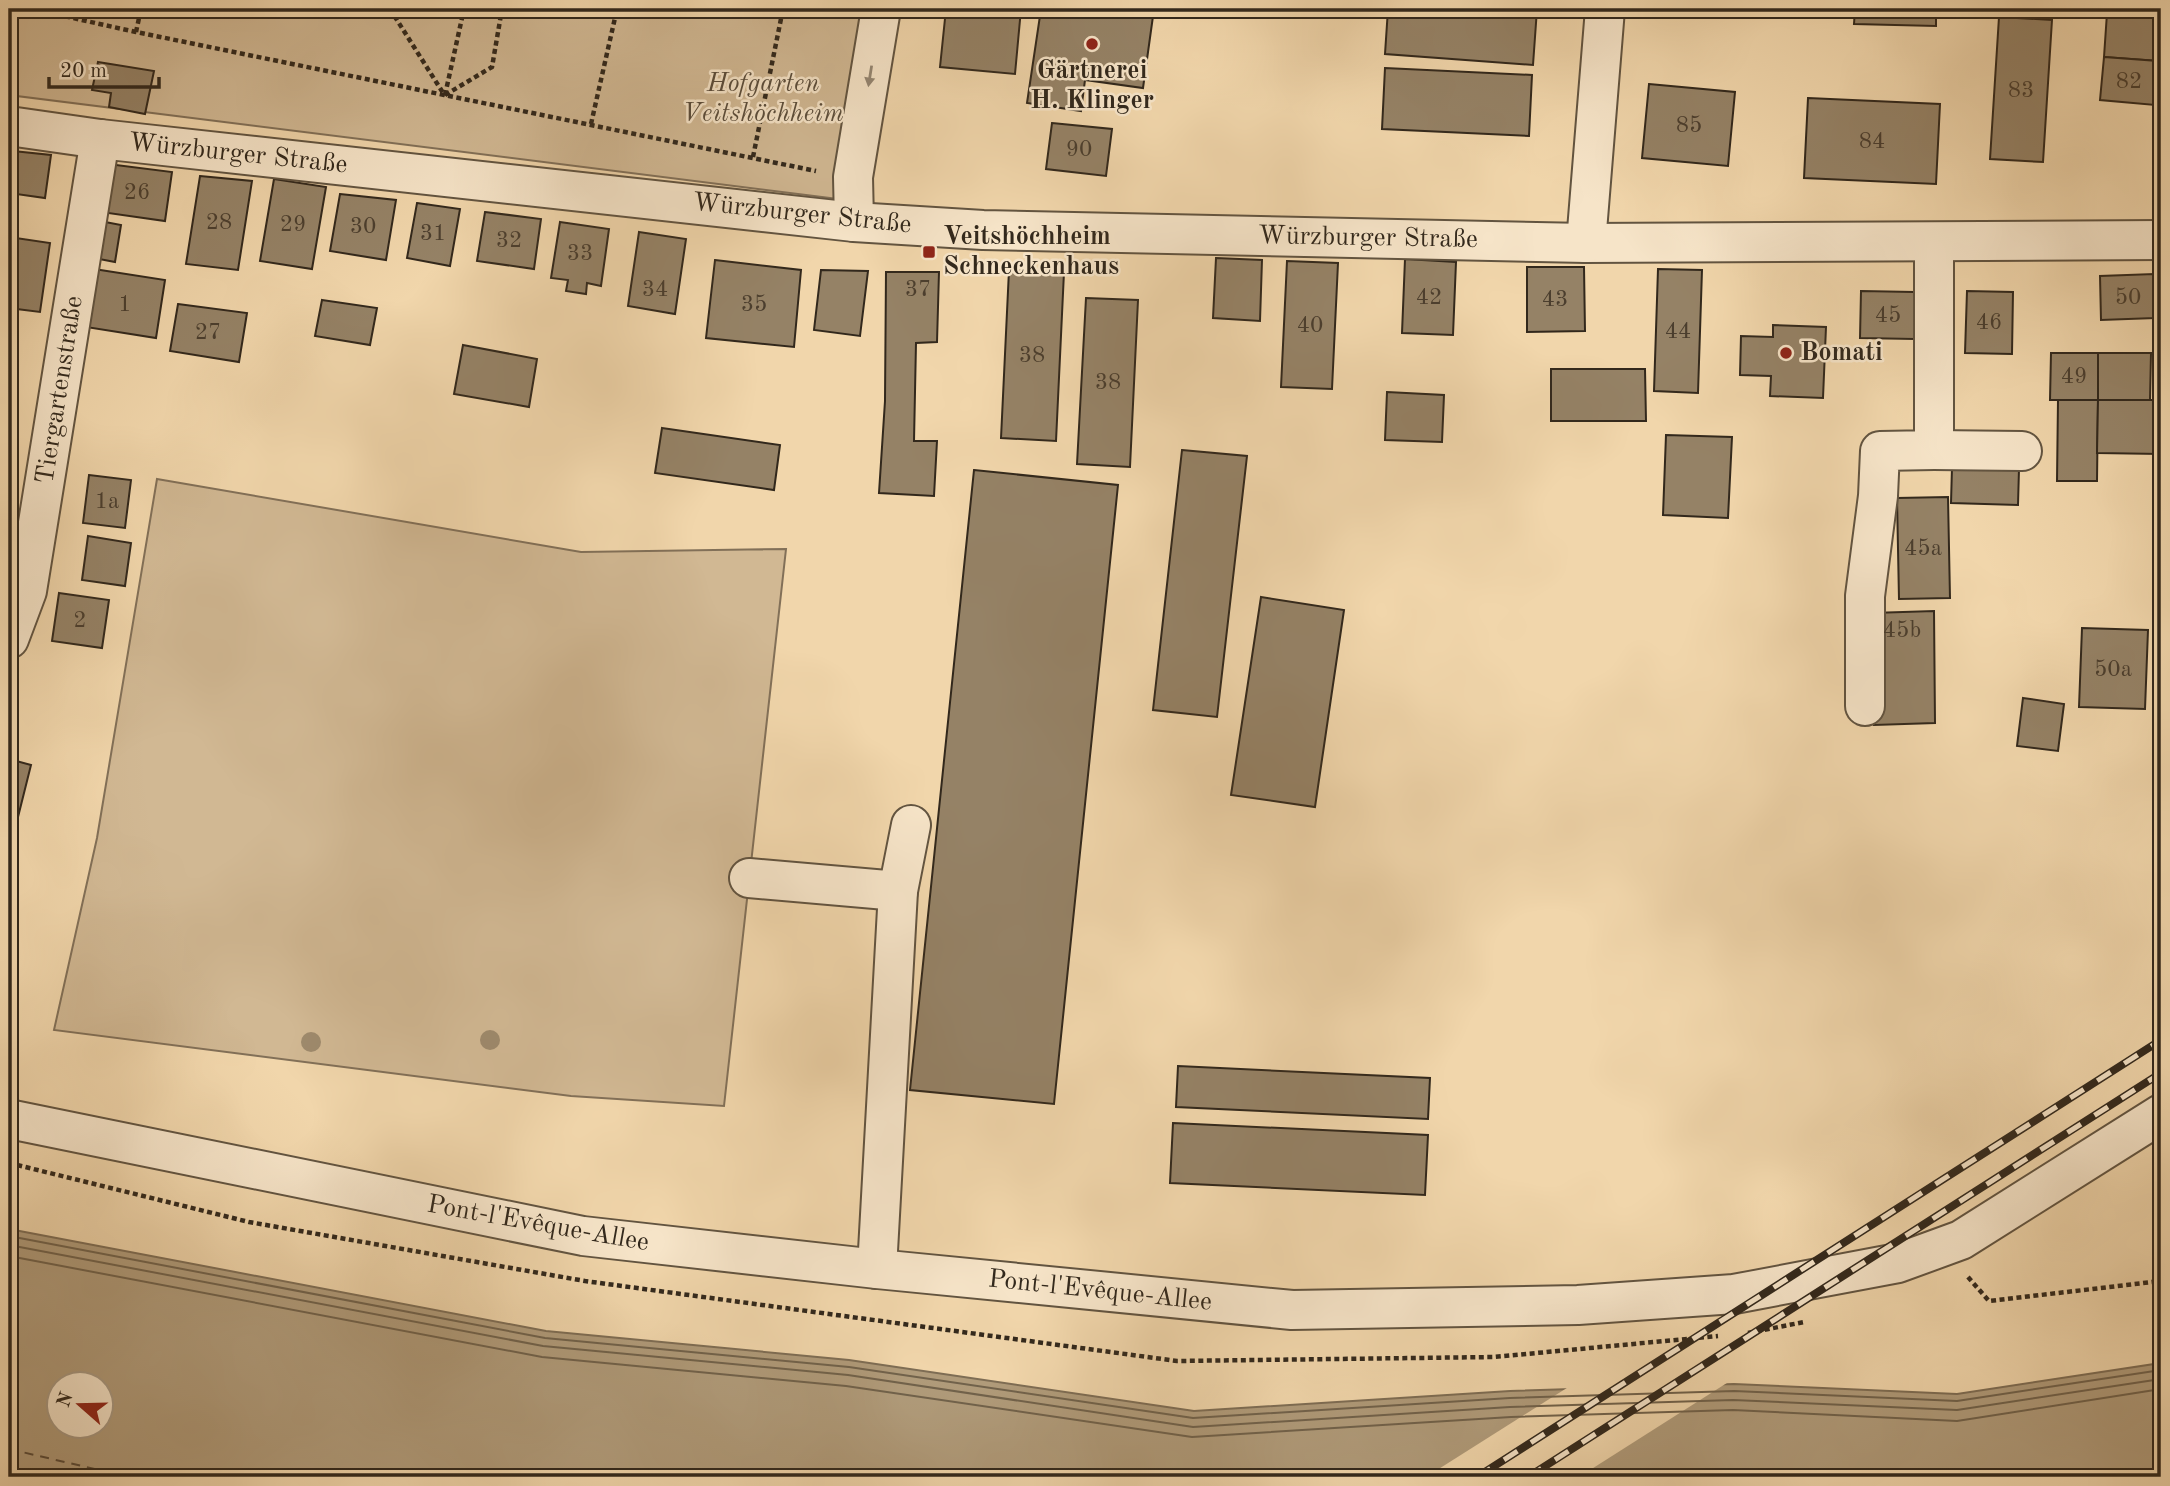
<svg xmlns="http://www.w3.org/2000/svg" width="2170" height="1486" font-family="'Old Standard TT',serif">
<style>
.green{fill:#d1b893;stroke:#827058;stroke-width:2}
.water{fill:#b09b7a;stroke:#7e6d54;stroke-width:2;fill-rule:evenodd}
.pier{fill:#f1d6ab}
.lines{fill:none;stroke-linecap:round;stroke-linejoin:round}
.shore{stroke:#71624b;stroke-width:2}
.ferry{stroke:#584a38;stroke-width:2;stroke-dasharray:9 7;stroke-linecap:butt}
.building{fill:#958266;stroke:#32281c;stroke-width:2}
.minor-casing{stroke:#625440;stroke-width:42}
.path{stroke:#32281c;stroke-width:4.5;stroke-dasharray:5 3.5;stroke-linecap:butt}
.minor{stroke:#f6e4c8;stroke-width:38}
.rail-casing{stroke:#32281c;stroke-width:8}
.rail{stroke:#f6e4c8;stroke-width:5;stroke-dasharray:16;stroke-linecap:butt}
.tree{fill:#9e8a6d}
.oneway{fill:#948672}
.poi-dot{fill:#8f2418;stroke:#f6e4c8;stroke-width:2.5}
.labels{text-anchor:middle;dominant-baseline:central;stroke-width:5;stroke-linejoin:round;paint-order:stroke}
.number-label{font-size:23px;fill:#4b3e2e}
.poi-label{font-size:26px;font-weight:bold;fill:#32281c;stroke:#f6e4c8;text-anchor:start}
.park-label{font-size:26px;font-style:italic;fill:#5a4c3a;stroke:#f6e4c8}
.street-label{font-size:26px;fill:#32281c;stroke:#f6e4c8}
</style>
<rect width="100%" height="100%" fill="#f1d6ab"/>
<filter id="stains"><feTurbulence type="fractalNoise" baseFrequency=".00286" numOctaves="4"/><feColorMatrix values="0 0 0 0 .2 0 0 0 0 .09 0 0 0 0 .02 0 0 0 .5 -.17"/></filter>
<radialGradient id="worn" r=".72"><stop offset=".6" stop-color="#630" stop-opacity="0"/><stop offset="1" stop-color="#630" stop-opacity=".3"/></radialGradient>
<g class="green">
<path d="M9 9H869L838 199 9 95Z"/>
<path d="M157 479 581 552 786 549 724 1106 571 1096 54 1030 97 838Z"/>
</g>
<path class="water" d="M9 1229 546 1331 849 1360 1194 1411 1510 1391 1734 1384 1957 1394 2161 1363V1477H9ZM60 1384H102V1426H60Z"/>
<path class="pier" d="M1730 1381 1579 1477H1426L1570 1386Z"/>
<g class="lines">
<g class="shore">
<path d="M9 1236 545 1338 849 1367 1193 1418 1510 1398 1734 1391 1957 1401 2161 1370"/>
<path d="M9 1245 543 1346 848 1375 1193 1427 1510 1407 1733 1400 1957 1410 2161 1379"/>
<path d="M9 1256 542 1357 846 1386 1192 1437 1511 1417 1733 1410 1957 1421 2161 1389"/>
</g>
<path class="ferry" d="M9 1449 129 1477"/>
</g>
<g class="building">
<path d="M946 9H1021L1015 74 940 67Z"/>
<path d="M1041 9H1154L1143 88 1085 80 1081 111 1027 103Z"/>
<path d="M1388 9H1537L1533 65 1385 54Z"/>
<path d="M1713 9H1786V11Z"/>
<path d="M1786 9H1855L1854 14 1786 11Z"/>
<path d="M1855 9H1936V26L1854 24Z"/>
<path d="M2107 13 2161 17 2158 61 2104 57Z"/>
<path d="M1999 17 2052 20 2043 162 1990 159Z"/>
<path d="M2104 57 2158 61 2155 105 2100 100Z"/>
<path d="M98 62 154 71 145 114 109 107 111 93 92 90Z"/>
<path d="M1385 68 1532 75 1529 136 1382 129Z"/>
<path d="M1649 84 1735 92 1728 166 1642 158Z"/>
<path d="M1808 98 1940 104 1936 184 1804 178Z"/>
<path d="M1052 123 1112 129 1106 176 1046 169Z"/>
<path d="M13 151 51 155 45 198 9 193Z"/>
<path d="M108 164 172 172 165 221 101 212Z"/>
<path d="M200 176 252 181 238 270 186 264Z"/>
<path d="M274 179 326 187 312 269 260 261Z"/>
<path d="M340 194 396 200 386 260 330 251Z"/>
<path d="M417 203 460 209 450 266 407 258Z"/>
<path d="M485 212 541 219 534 269 477 261Z"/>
<path d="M100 221 121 225 115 262 94 258Z"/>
<path d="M560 222 609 229 601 286 587 283 586 294 566 291 568 280 551 278Z"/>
<path d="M639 232 686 239 675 314 628 306Z"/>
<path d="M9 237 50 243 40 312 9 308Z"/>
<path d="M1216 258 1262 260 1260 321 1213 318Z"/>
<path d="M1405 259 1456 262 1453 335 1402 333Z"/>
<path d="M715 260 801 270 794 347 706 338Z"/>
<path d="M1287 261 1338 263 1332 389 1281 387Z"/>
<path d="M1527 267H1584L1585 331 1527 332Z"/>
<path d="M94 269 165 280 156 338 86 327Z"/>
<path d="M1658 269 1702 270 1698 393 1654 391Z"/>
<path d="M821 270 868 271 860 336 814 330Z"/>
<path d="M1009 270 1064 272 1056 441 1001 438Z"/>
<path d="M886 272H939L937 342 916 343 914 441H937L934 496 879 493 885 401Z"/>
<path d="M2154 274 2155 318 2101 320 2100 276Z"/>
<path d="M1861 291 1914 292V339L1860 338Z"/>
<path d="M1967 291 2013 292 2012 354 1965 353Z"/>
<path d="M1086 298 1138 300 1130 467 1077 464Z"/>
<path d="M322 300 377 308 370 345 315 336Z"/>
<path d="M178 304 247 313 239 362 170 351Z"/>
<path d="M1773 325 1826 327 1823 398 1770 396 1771 376 1740 375 1741 336 1773 337Z"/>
<path d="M463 345 537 359 529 407 454 394Z"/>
<path d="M2051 353H2098V400H2050Z"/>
<path d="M2098 353H2151L2150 400H2098Z"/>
<path d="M1551 369H1645L1646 421H1551Z"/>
<path d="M1387 392 1444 395 1442 442 1385 440Z"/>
<path d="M2058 400H2098L2097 481H2057Z"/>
<path d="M2098 400H2161V454L2097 453Z"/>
<path d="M662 428 780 445 774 490 655 473Z"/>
<path d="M1666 435 1732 437 1728 518 1663 515Z"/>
<path d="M1182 450 1247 456 1217 717 1153 710Z"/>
<path d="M1952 467 2019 469 2018 505 1951 503Z"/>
<path d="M974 470 1118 485 1054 1104 910 1090Z"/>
<path d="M89 475 131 480 125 528 83 523Z"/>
<path d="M1948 497 1950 598 1899 599 1897 498Z"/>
<path d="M88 536 131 543 125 586 82 580Z"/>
<path d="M59 593 109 600 102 648 52 641Z"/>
<path d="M1261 597 1344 610 1315 807 1231 795Z"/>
<path d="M1934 611 1935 723 1874 725 1872 613Z"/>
<path d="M2082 628 2148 630 2145 709 2079 707Z"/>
<path d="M2023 698 2064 704 2058 751 2017 746Z"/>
<path d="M9 759 31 765 17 821 9 819Z"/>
<path d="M1178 1066 1430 1078 1428 1119 1176 1107Z"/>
<path d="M1173 1123 1428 1135 1425 1195 1170 1183Z"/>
</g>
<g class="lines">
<defs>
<g id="minor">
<path d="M9 126 100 139 854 222 983 230 1586 243 2161 240"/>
<path d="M854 222 853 177 881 9"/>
<path d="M1586 243 1605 9"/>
<path d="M1934 450 2022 451"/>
<path d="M9 639 27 591 100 139"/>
<path d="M1865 706V596L1878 496 1880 451 1934 450V242"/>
<path d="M749 878 898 891"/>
<path d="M9 1119 583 1236 877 1269 1292 1310 1578 1305 1734 1294 1898 1263 1961 1240 2161 1114"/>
<path d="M877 1269 898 891 911 825"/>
</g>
</defs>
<use href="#minor" class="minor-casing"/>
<g class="path">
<path d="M32 9 136 32 816 171"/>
<path d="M390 9 445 96"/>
<path d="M136 32 141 9"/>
<path d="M445 95 492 67 502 9"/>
<path d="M445 95 464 9"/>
<path d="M591 124 617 9"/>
<path d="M753 157 783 9"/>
<path d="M9 1163 249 1222 585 1281 1177 1361 1494 1357 1718 1336"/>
<path d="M1968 1277 1989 1301 2161 1281"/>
<path d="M1748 1333 1804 1322"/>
</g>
<use href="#minor" class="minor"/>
<defs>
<g id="rail">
<path d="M1477 1477 2161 1040"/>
<path d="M1528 1477 2161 1073"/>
</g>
</defs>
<use href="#rail" class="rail-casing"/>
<use href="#rail" class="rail"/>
</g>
<g class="tree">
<circle cx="490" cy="1040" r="10"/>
<circle cx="311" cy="1042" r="10"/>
</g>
<defs><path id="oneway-solid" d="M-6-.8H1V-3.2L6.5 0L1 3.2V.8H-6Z" transform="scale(1.75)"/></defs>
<use class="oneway" href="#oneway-solid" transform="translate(870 76) rotate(99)"/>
<g class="poi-dot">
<circle cx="1092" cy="44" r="7"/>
<rect x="922" y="245" width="14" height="14" rx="3.5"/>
<circle cx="1786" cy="353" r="7"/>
</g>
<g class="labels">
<g class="number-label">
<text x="2129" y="81">82</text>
<text x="2021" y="90">83</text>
<text x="1689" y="125">85</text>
<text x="1872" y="141">84</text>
<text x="1079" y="149">90</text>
<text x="137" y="192">26</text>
<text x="219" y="222">28</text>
<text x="293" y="224">29</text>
<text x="363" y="226">30</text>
<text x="433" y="233">31</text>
<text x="509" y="240">32</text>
<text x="580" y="253">33</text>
<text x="655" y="289">34</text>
<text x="918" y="289">37</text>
<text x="1429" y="297">42</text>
<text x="2128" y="297">50</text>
<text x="1555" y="299">43</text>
<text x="125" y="304">1</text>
<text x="754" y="304">35</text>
<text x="1888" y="315">45</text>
<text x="1989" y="322">46</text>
<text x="1310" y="325">40</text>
<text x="1678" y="331">44</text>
<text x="208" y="332">27</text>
<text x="1032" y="355">38</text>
<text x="2074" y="376">49</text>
<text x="1108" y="382">38</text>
<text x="107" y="501">1a</text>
<text x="1923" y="548">45a</text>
<text x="80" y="620">2</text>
<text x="1902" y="630">45b</text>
<text x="2113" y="669">50a</text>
</g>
<g class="poi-label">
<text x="1092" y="71" text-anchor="middle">Gärtnerei<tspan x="1092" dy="30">H. Klinger</tspan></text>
<text x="943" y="237">Veitshöchheim<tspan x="943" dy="30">Schneckenhaus</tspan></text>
<text x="1800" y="353">Bomati</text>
</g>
<g class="park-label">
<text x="763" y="84">Hofgarten<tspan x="763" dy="30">Veitshöchheim</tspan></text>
</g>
<g class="street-label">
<text transform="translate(238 154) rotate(6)">Würzburger Straße</text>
<text transform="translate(802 214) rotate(6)">Würzburger Straße</text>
<text transform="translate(1368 238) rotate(1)">Würzburger Straße</text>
<text transform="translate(60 390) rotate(-81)">Tiergartenstraße</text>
<text transform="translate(538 1224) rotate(10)">Pont-l'Evêque-Allee</text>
<text transform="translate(1100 1291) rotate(6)">Pont-l'Evêque-Allee</text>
</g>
</g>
<rect width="2170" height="1486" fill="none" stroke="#f1d6ab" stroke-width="35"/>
<rect x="10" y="10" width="2149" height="1465" fill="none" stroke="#32281c" stroke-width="3.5"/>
<rect x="18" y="18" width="2135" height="1451" fill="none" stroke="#32281c" stroke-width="2"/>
<g transform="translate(80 1405) rotate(290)"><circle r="33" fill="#f6e4c8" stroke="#a89983" stroke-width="2"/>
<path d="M0-5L12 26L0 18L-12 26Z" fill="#8f2418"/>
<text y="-10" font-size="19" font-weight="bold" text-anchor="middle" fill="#32281c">N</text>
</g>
<path d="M49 77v10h110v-10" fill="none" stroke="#32281c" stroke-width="3.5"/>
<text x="60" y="77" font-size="21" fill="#32281c" stroke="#f6e4c8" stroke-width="5" paint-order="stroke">20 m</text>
<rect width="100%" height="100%" filter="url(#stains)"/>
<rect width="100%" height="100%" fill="url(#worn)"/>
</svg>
